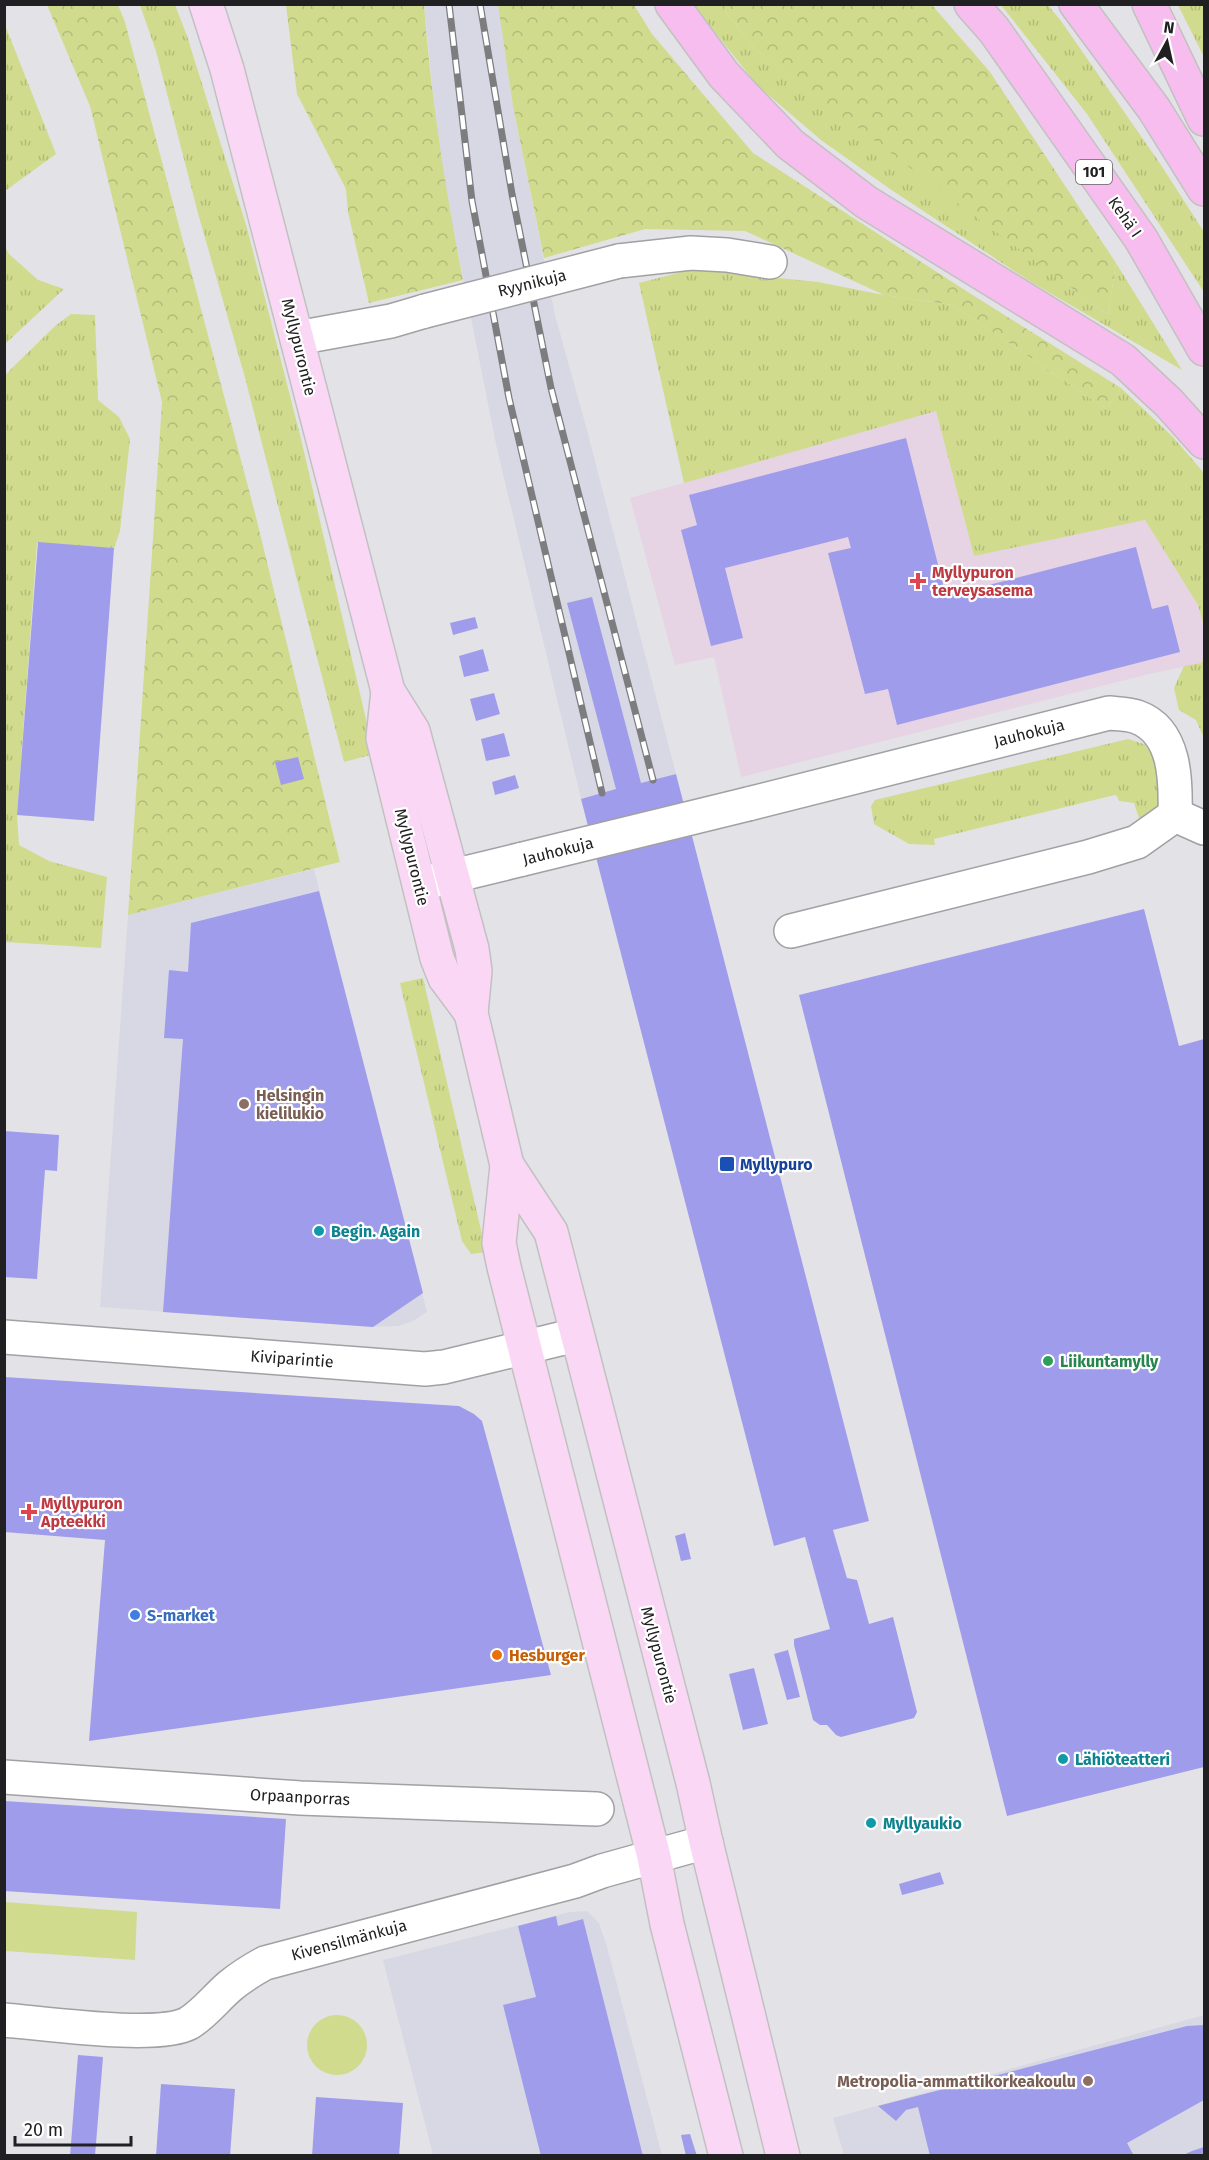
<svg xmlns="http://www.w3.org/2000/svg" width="1209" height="2160" font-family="'Fira Sans',sans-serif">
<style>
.built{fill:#d7d8e3}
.medical{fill:#e6d3e4}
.grass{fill:url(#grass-tufts)}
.forest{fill:url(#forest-crowns)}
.park{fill:#d0db8d}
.building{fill:#a09cec}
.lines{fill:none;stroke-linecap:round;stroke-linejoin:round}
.minor-casing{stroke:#a1a1a5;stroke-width:36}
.major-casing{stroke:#c1c1c1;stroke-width:36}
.highway-casing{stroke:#c1c1c1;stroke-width:36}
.minor{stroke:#fff;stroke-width:33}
.major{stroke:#fad7f5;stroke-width:33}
.highway{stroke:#f7bdee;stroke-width:33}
.rail-casing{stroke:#7d7d80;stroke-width:7}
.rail{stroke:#fff;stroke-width:4.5;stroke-dasharray:14;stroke-linecap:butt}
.minor-bridge-casing{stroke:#a1a1a5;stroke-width:36;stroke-linecap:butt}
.minor-bridge{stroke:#fff;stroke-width:33}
.health-dot{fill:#e0444e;stroke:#fff;stroke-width:2}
.education-dot{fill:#8d6e63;stroke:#fff;stroke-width:2}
.transit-dot{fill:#1a4fb4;stroke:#fff;stroke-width:2}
.culture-dot{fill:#0f9aa8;stroke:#fff;stroke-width:2}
.leisure-dot{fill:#2e9e5b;stroke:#fff;stroke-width:2}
.shop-dot{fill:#3f7fe0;stroke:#fff;stroke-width:2}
.food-dot{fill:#e8710a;stroke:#fff;stroke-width:2}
.labels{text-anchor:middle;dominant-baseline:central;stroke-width:4.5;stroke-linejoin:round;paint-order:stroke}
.shield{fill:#fff;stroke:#636364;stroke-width:1.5}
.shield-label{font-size:15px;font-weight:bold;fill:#202022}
.street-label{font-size:16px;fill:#202022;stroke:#fff}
.health-label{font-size:16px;font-weight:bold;fill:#be3a42;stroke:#fff;text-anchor:start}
.education-label{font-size:16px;font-weight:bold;fill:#785e54;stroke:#fff;text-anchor:start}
.transit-label{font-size:16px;font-weight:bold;fill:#164399;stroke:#fff;text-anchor:start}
.culture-label{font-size:16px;font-weight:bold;fill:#0d838f;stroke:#fff;text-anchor:start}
.leisure-label{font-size:16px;font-weight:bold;fill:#27864d;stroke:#fff;text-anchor:start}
.shop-label{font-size:16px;font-weight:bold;fill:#366cbe;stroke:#fff;text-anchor:start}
.food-label{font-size:16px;font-weight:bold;fill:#c56008;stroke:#fff;text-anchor:start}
</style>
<defs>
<pattern id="grass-tufts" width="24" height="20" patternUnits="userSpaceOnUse" patternTransform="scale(1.5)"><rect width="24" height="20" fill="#d0db8d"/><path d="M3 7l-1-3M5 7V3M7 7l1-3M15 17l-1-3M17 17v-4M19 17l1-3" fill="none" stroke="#b2bc79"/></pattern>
<pattern id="forest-crowns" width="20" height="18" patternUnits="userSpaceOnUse" patternTransform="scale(1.5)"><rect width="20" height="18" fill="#d0db8d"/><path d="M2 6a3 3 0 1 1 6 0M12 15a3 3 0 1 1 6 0" fill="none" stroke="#b2bc79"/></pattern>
</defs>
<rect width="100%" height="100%" fill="#e3e3e7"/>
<g class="built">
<path d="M424 5H498L513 106 555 315 587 430 676 774 581 799 497 449 446 193 435 112Z"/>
<path d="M314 869 427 1312 413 1321 398 1326 373 1327 100 1307 128 915Z"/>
<path d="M587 1911 599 1923 606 1943 662 2155H433L383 1960 570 1912Z"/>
<path d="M1204 2015V2155H844L833 2118Z"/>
</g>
<path class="medical" d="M936 411 974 556 1145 520 1198 605 1204 626V653L1202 663 1149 674 741 777 714 657 675 665 630 498Z"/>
<g class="grass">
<path d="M140 5H175L187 36 247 228 301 439 374 754 344 762 244 374 199 217 156 51Z"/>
<path d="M693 5H720L756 50 1108 315 1116 263 1182 370 1031 282 890 189 821 140 758 86Z"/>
<path d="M1001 5H1048L1061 21 1161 165 1204 232V292L1087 114Z"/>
<path d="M1178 5H1204V57Z"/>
<path d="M5 25 56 154 5 191H4Z"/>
<path d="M4 245 9 254 38 280 64 289 5 344Z"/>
<path d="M693 269 818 282 884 295 953 305 1106 409 1121 388 1172 436 1204 473V626L1198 605 1145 520 974 556 936 411 684 483 639 283Z"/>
<path d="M71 314 95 315 98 400 119 417 130 439 120 531 114 548 37 543 17 815 19 845 49 861 107 877 101 948 5 942 4 376 55 326Z"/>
<path d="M1204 653V738L1196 720 1179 710 1174 688 1184 666 1202 663Z"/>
<path d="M1128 739 1144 744 1161 765 1166 803 1143 820 1139 818 1134 803 1119 801 1117 796 1115 795 934 839 935 845 909 844 874 824 871 806 875 800Z"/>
<path d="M423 978 486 1252 471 1254 462 1241 400 983Z"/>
</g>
<g class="forest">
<path d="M47 5H118L125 22 255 513 340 862 128 915 162 402 90 106Z"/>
<path d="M286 5H424C431 97 445 188 463 280L369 303 348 212 346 189 297 94Z"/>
<path d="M498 5H634L652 34 753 153 960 287 1121 388 1106 409 953 305 884 295 745 231 645 229 544 258 513 106Z"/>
<path d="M720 5H932L990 72 1116 263 1108 315 926 180 756 50Z"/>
</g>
<g class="park">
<path d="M5 1902 137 1912 135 1960 5 1951Z"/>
<circle cx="337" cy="2045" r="30"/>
</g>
<g class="building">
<path d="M906 438 946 596 1136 547 1152 609 1168 605 1180 652 897 725 888 689 865 694 828 553 851 548 848 537 725 568 743 638 711 646 681 530 697 525 689 495Z"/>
<path d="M38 542 114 548 94 821 17 815Z"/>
<path d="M592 597 641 783 676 774 869 1521 833 1530 847 1578 857 1580 869 1624 893 1617 917 1712 914 1718 841 1737 836 1735 827 1725H820L813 1720 794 1645V1639L830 1629 805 1537 774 1546 581 799 616 789 567 603Z"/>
<path d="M475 617 478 628 453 635 450 623Z"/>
<path d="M483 649 489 671 464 677 459 656Z"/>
<path d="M494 693 500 714 476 721 470 699Z"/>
<path d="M504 733 510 756 486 761 481 739Z"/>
<path d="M298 757 304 779 281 785 275 762Z"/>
<path d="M515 775 519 788 495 795 492 782Z"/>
<path d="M319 891 423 1293 373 1327 163 1312 183 1039 164 1038 169 970 188 972 191 923Z"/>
<path d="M1144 909 1179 1046 1204 1039V1767L1007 1816 799 995Z"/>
<path d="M4 1131 59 1135 57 1171 45 1170 37 1279 4 1277Z"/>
<path d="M4 1377 459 1406 474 1414 482 1421 551 1675 89 1741 105 1540 4 1532Z"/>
<path d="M685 1533 691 1559 681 1561 675 1536Z"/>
<path d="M788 1650 800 1697 787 1700 774 1654Z"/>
<path d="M754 1668 768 1724 743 1730 729 1674Z"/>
<path d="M4 1801 286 1819 280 1909 4 1891Z"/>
<path d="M940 1872 944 1884 902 1895 899 1884Z"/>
<path d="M556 1916 558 1926 583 1919 643 2156H541L503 2005 536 1997 518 1926Z"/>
<path d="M1204 2025V2100L1127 2143 1134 2156H930L918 2107 906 2110 896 2121 878 2106 1187 2026Z"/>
<path d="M78 2055 103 2057 95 2156H70Z"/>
<path d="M161 2084 235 2089 230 2156H156Z"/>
<path d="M316 2097 403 2103 399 2156H312Z"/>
<path d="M690 2134 697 2156H686L681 2135Z"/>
<path d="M1204 2147V2156H1181L1192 2151Z"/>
</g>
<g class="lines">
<defs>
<g id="minor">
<path d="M619 261 691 253 727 255 770 262"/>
<path d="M297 338 391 321 425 311"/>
<path d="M748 804 1109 713C1118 714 1129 714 1137 717 1176 731 1176 781 1175 815"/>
<path d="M1175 815 1204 828"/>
<path d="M420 884 523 859"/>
<path d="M791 931 1088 857 1137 842 1175 815"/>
<path d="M4 1337 425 1369 444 1367 576 1335"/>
<path d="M4 1777 300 1798 597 1809"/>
<path d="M4 2020C43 2023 159 2040 189 2023 205 2013 216 1998 230 1986 241 1977 252 1970 265 1963L575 1881 602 1871 706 1842"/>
</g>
<g id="major">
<path d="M206 4 227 69 388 691 413 731 472 949 475 971 471 1013 507 1165 499 1243 504 1267 654 1857 667 1924 726 2156"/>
<path d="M388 691 383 738 437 958 445 978 471 1013"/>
<path d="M507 1165 551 1232 693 1783 706 1842 783 2156"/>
</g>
<g id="highway">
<path d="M672 4 724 75 790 144 866 202 1123 360 1169 403 1204 442"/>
<path d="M971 4 994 30 1141 239 1204 349"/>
<path d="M1076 4 1154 109 1204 189"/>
<path d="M1149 4 1204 119"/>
</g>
</defs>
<use href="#minor" class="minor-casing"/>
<use href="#major" class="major-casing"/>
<use href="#highway" class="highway-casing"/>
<use href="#minor" class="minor"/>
<use href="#major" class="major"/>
<use href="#highway" class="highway"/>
<defs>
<g id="rail">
<path d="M449 4 472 201 509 398 602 793"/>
<path d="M480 4 512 194 551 388 653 780"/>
</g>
</defs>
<use href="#rail" class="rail-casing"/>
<use href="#rail" class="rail"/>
<defs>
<g id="minor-bridge">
<path d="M425 311 619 261"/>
<path d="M523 859 748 804"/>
</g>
</defs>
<use href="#minor-bridge" class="minor-bridge-casing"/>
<use href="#minor-bridge" class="minor-bridge"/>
</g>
<g class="health-dot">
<path d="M915 572h6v6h6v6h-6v6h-6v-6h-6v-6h6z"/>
<path d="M26 1503h6v6h6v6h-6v6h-6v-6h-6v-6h6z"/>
</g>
<g class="education-dot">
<circle cx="244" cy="1104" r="6"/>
<circle cx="1088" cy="2081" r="6"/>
</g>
<rect class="transit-dot" x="719" y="1156" width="16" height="16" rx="3"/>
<g class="culture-dot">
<circle cx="319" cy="1231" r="6"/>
<circle cx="1063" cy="1759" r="6"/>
<circle cx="871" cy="1823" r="6"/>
</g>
<circle class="leisure-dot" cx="1048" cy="1361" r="6"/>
<circle class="shop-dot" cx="135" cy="1615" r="6"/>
<circle class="food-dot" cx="497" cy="1655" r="6"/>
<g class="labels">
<rect class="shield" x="1076" y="160" width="36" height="24" rx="4.5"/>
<g class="shield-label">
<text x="1094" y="172">101</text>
</g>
<g class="street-label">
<text transform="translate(1125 217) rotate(55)">Kehä I</text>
<text transform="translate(532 283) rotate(-14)">Ryynikuja</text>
<text transform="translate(299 347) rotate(76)">Myllypurontie</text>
<text transform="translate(1029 733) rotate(-14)">Jauhokuja</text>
<text transform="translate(558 851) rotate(-14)">Jauhokuja</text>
<text transform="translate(412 857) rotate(76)">Myllypurontie</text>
<text transform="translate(292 1359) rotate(4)">Kiviparintie</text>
<text transform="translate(659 1655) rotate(75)">Myllypurontie</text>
<text transform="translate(300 1797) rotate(3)">Orpaanporras</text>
<text transform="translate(349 1940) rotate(-15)">Kivensilmänkuja</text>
</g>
<g class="health-label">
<text x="932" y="572">Myllypuron<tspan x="932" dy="18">terveysasema</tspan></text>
<text x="41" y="1503">Myllypuron<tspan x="41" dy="18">Apteekki</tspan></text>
</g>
<g class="education-label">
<text x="256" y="1095">Helsingin<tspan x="256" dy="18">kielilukio</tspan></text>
<text x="1076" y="2081" text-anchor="end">Metropolia-ammattikorkeakoulu</text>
</g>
<g class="transit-label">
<text x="740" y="1164">Myllypuro</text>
</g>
<g class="culture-label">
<text x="331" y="1231">Begin. Again</text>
<text x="1075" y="1759">Lähiöteatteri</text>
<text x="883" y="1823">Myllyaukio</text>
</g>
<g class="leisure-label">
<text x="1060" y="1361">Liikuntamylly</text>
</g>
<g class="shop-label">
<text x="147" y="1615">S-market</text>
</g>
<g class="food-label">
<text x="509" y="1655">Hesburger</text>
</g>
</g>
<rect width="1209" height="2160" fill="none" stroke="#202022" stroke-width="12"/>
<g transform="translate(1167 42) rotate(8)" stroke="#ffffff" stroke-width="4.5" paint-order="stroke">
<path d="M0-4.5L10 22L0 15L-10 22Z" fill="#202022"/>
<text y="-9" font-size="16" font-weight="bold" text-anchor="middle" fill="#202022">N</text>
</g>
<path d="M15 2136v9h116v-9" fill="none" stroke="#202022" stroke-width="3"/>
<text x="24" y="2136" font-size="18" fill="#202022" stroke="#ffffff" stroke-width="4.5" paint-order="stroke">20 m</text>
</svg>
